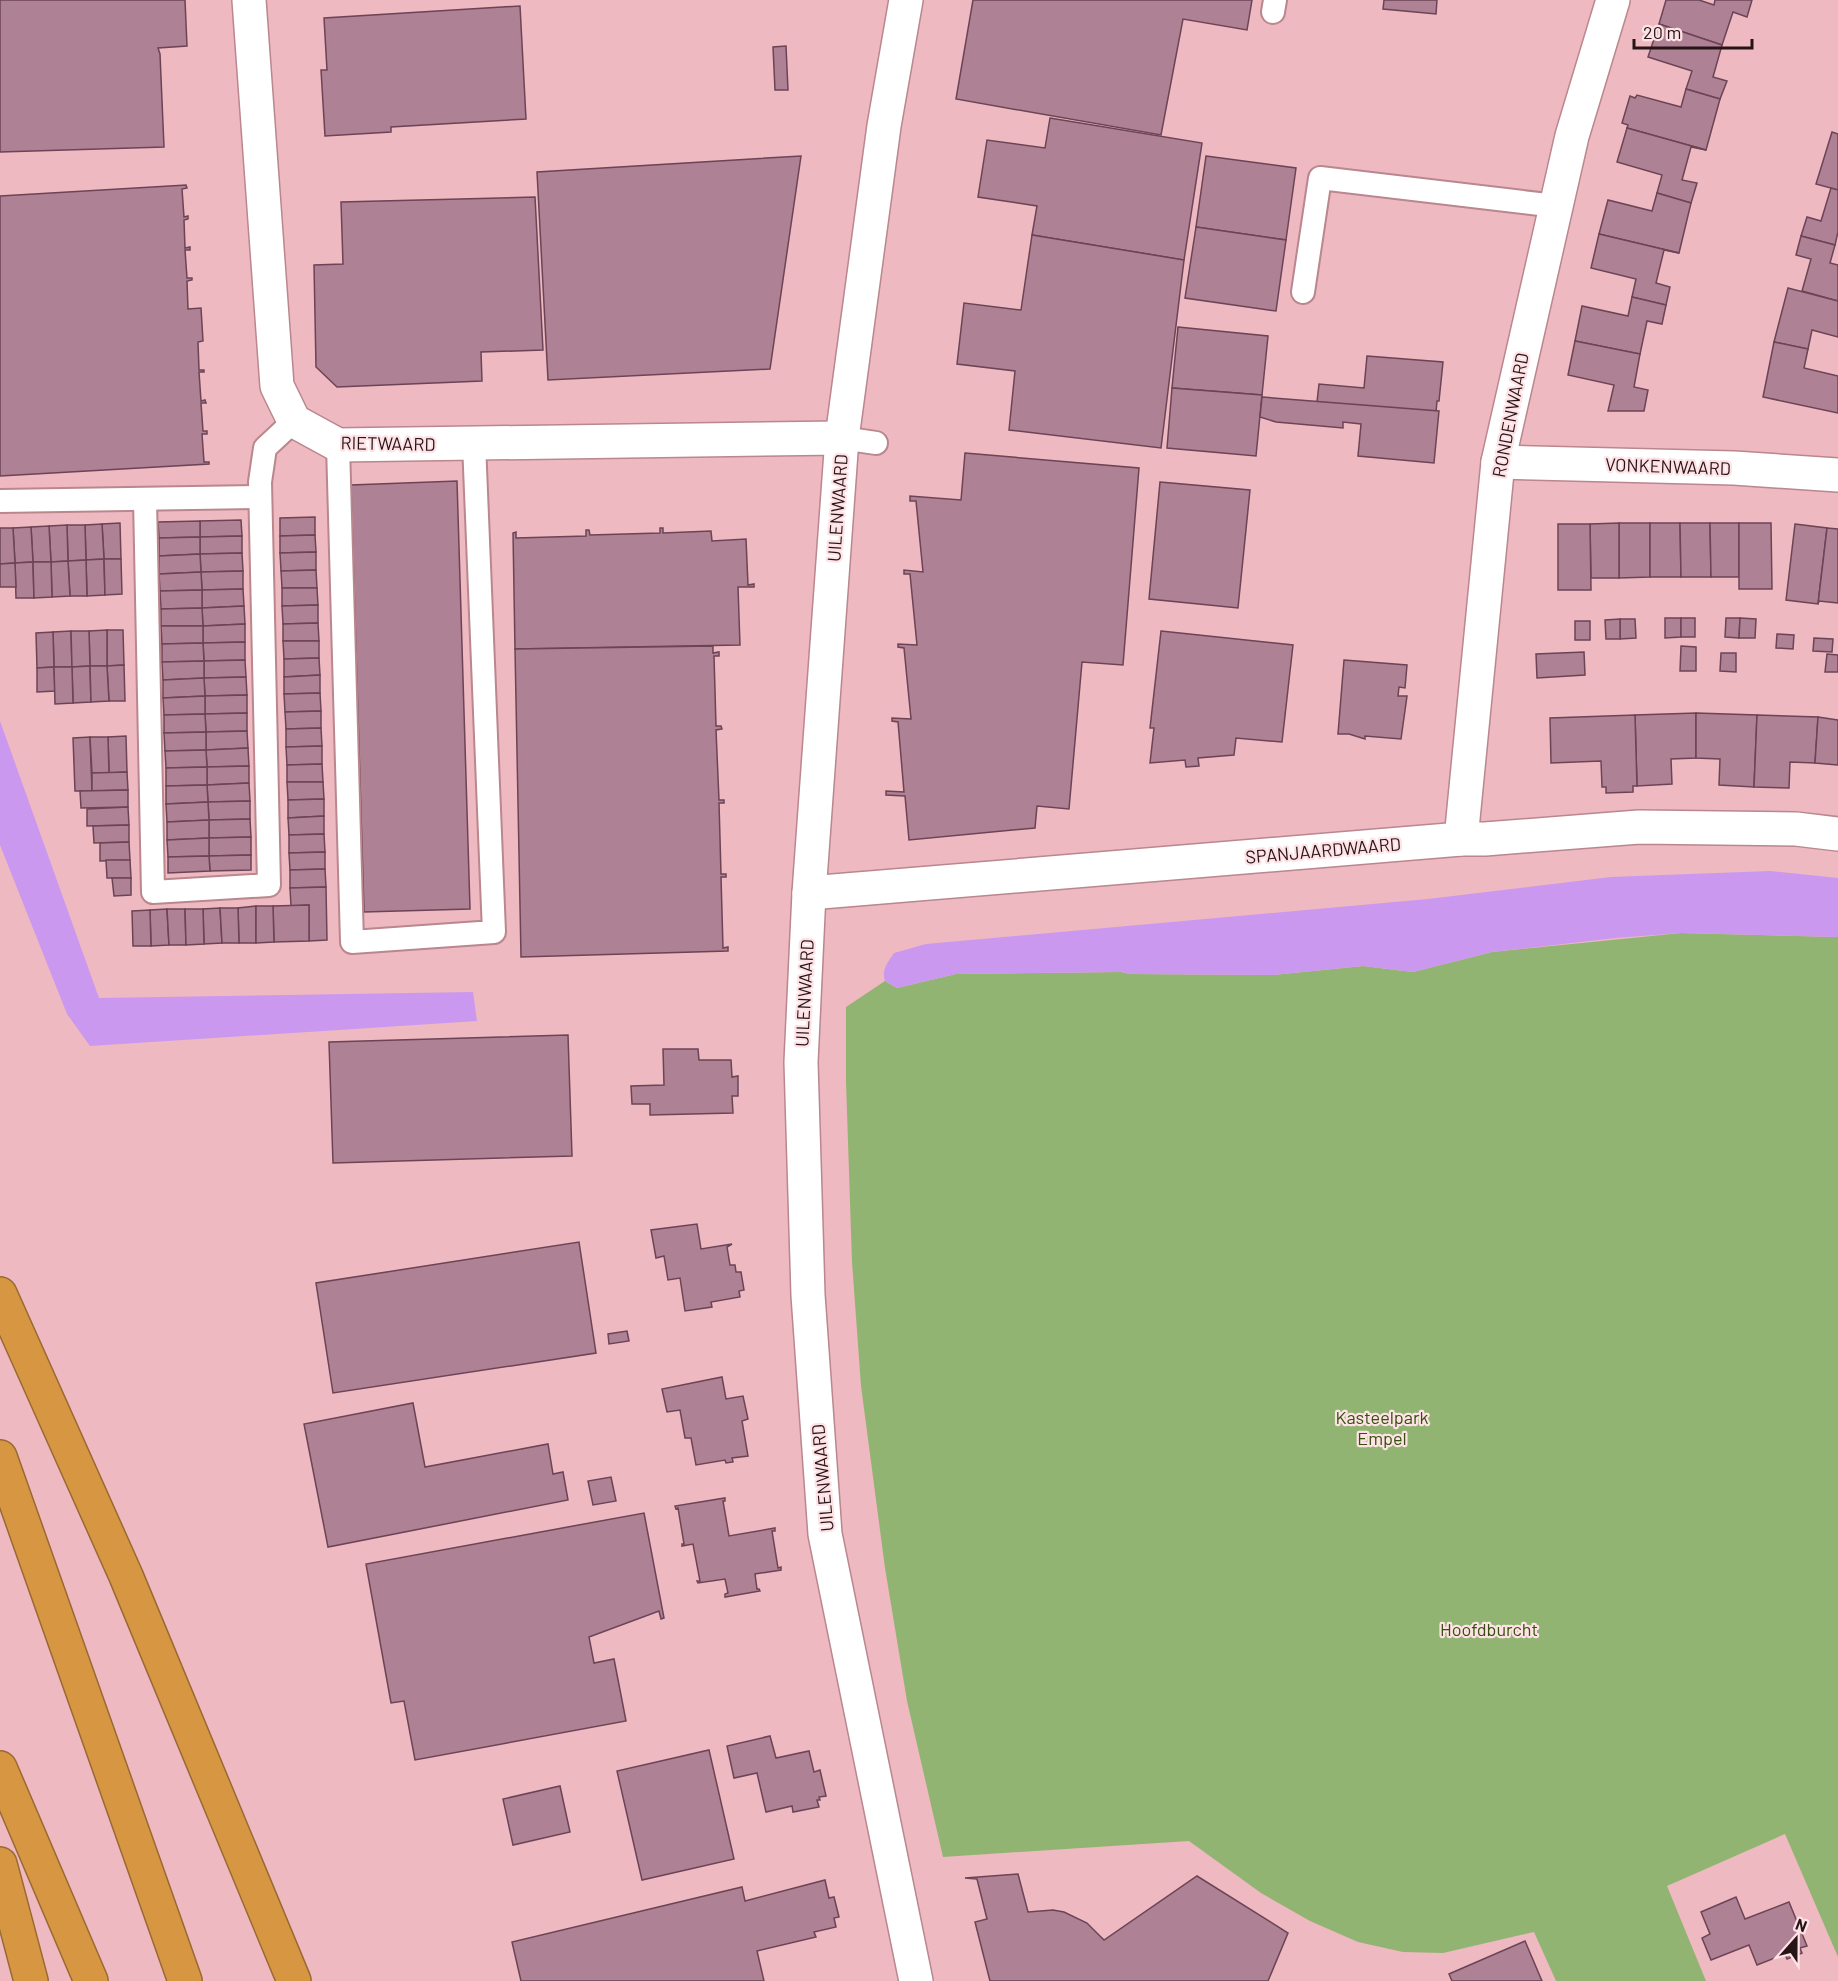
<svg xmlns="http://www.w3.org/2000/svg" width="1838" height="1981" font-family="Barlow,sans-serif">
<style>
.green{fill:#92b472}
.water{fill:#cb98ef}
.building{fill:#ae8195;stroke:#6c4456;stroke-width:1.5}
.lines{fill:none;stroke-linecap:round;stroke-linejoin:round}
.service-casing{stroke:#b9878d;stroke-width:26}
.minor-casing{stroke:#b9878d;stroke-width:36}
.motorway-casing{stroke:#996933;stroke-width:36}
.service{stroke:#fff;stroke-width:22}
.minor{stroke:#fff;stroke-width:33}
.motorway{stroke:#d79742;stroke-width:33}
.labels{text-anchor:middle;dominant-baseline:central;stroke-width:4.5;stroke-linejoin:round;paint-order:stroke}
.street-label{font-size:18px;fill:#271417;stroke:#fee2e5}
.park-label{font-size:18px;fill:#33500c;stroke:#fee2e5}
</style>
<rect width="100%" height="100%" fill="#eeb9c0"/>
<path class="green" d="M1681 933 1838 937V1957L1785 1834 1667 1886 1706 1981H1556L1534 1932 1443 1953 1403 1952 1358 1942 1310 1921 1261 1893 1189 1841 943 1857 907 1701 885 1568 861 1386 852 1262 846 1082V1007L885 981 897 988 956 974 1121 972 1130 974 1273 975 1363 966 1413 972 1492 952Z"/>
<g class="water">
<path d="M0 721 99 998 473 992 477 1021 90 1046 67 1014 0 845Z"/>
<path d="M1770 871 1838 878V937L1681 933 1616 938 1492 952 1413 972 1363 966 1273 975 1130 974 1121 972 956 974 897 988 885 981C881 970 888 962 894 953L926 944 1428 899 1611 877Z"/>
</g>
<g class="building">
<path d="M0 0H185L187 46 158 48 160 54 164 147 0 152Z"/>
<path d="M973 0H1252L1247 30 1183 19 1161 135 956 99Z"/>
<path d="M1384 0H1437L1436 14 1383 9Z"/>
<path d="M1666 0H1699L1714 5 1715 0H1752L1747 17 1733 12 1722 45 1659 24Z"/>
<path d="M520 6 526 119 391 127V132L325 136 321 70H327L324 18Z"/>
<path d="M1659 24 1722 45 1713 77 1727 81 1720 99 1686 89 1692 71 1648 57Z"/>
<path d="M786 46 788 90H775L773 47Z"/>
<path d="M1686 89 1720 99 1706 150 1627 128 1628 125 1622 123 1630 96 1635 98 1637 95 1681 107Z"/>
<path d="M1050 118 1202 143 1184 260 1032 235 1037 206 978 197 987 140 1045 148Z"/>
<path d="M1627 128 1706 150 1691 147 1682 180 1697 183 1691 203 1657 193 1662 175 1617 162Z"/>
<path d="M1832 132 1838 134V190L1816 184Z"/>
<path d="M801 156 770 369 548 380 537 172Z"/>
<path d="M1206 156 1296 168 1286 240 1196 227Z"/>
<path d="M186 185 187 188 182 189 184 217 188 216V219L184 220 185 248 190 247V250H185L187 278H192V280L187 281 188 309 201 308 203 341 198 342 199 370H204V372H199L201 401 205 400 206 403H201L203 431H207V434H202L204 462H209V464L0 476V196Z"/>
<path d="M1831 188 1838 190V232L1835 245 1801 236 1807 217 1821 221Z"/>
<path d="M1657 193 1691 203 1679 253 1599 234 1608 200 1652 211Z"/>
<path d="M535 197 543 350 481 352 482 381 337 387 316 367 314 265 343 264 341 202Z"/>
<path d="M1196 227 1286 240 1276 311 1185 298Z"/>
<path d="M1599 234 1679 253 1664 250 1656 283 1670 287 1666 305 1632 297 1636 279 1591 268Z"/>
<path d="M1032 235 1184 260 1161 448 1009 430 1015 371 957 364 964 303 1021 310Z"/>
<path d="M1801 236 1835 245 1830 263 1838 265V301L1802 291 1811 259 1796 255Z"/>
<path d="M1788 288 1838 301V337L1812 330 1808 349 1774 342Z"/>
<path d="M1632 297 1666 305 1662 324 1647 321 1640 354 1575 341 1582 306 1628 316Z"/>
<path d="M1178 327 1268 336 1262 395 1172 388Z"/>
<path d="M1575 341 1640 354 1634 387 1648 390 1644 411H1608L1614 385 1568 375Z"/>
<path d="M1774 342 1808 349 1804 368 1838 376V413L1763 397Z"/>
<path d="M1367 356 1443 362 1439 401H1437L1436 412 1317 402 1319 384 1364 388Z"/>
<path d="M1172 388 1262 395 1256 456 1167 448Z"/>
<path d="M1262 397 1439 411 1434 463 1358 456 1361 424 1343 422V428L1276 422 1260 417Z"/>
<path d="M965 453 1139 468 1123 665 1082 662 1069 809 1037 806 1035 828 909 840 905 796 886 795V791L904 792 898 722 892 721V718L911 719 904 648 898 647V644L917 645 910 574H904V570L923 572 916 501H910V496L961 500Z"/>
<path d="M457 481 470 909 364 912 351 485Z"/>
<path d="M1160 482 1250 490 1238 608 1149 599Z"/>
<path d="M315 517V535L280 536V518Z"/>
<path d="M241 520 242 536 200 537V521Z"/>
<path d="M200 521V537L159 538 158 522Z"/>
<path d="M120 523 121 559H104L102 524Z"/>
<path d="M1619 523H1650V577L1619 578Z"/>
<path d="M1619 523V578H1591L1590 524Z"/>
<path d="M1650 523H1680L1681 577H1650Z"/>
<path d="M1680 523H1710L1711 577H1681Z"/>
<path d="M1710 523H1739V577H1711Z"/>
<path d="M1739 523H1771L1772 589H1739Z"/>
<path d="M102 524 104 559 86 560 85 525Z"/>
<path d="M1558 524H1590L1591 590H1558Z"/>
<path d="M1795 524 1827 528 1818 604 1786 600Z"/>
<path d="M67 525H85L86 560 68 561Z"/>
<path d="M67 525 68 561 51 562 49 526Z"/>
<path d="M49 526 51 562H33L31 527Z"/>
<path d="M31 527 33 562 15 563 13 528Z"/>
<path d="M0 528H13L15 563 0 564Z"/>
<path d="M660 528H663V533L711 531 712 541 746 539 748 585 754 584V587H738L740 645 515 649 513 533 516 532V538L586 536V530H589L590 535 660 533Z"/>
<path d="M1827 528 1838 529V603L1819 601 1818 604Z"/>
<path d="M315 535 316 552 280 553V536Z"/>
<path d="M242 536V553L200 554V537Z"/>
<path d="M200 537V554L159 556V538Z"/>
<path d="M316 552V570L281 571 280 553Z"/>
<path d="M242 553 243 571 201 572 200 554Z"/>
<path d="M200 554 201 572 159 574V556Z"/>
<path d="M104 559 105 595 87 596 86 560Z"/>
<path d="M104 559H121L122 594 105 595Z"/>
<path d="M86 560 87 596H70L68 561Z"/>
<path d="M68 561 70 596 52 597 51 562Z"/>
<path d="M33 562 34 598H16L15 563Z"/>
<path d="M33 562H51L52 597 34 598Z"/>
<path d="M15 563 16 587H0V564Z"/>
<path d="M316 570 317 588H282L281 571Z"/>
<path d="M243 571V589L202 590 201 572Z"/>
<path d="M201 572 202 590 160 591 159 574Z"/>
<path d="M282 588H317L318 605 282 606Z"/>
<path d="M243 589 244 606 202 608V590Z"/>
<path d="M202 590V608L161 609 160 591Z"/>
<path d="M318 605V623L283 624 282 606Z"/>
<path d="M244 606 245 624 203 626 202 608Z"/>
<path d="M202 608 203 626H161V609Z"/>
<path d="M1665 618H1681V637L1665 638Z"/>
<rect x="1681" y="618" width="14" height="19"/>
<path d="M1726 618H1740L1739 638 1725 637Z"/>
<path d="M1740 618 1756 619 1755 638H1739Z"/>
<path d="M1620 619H1635L1636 638 1620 639Z"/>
<path d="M1620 619V639H1606L1605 620Z"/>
<rect x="1575" y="621" width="15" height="19"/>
<path d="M318 623 319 641H283V624Z"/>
<path d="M245 624V642L203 643V626Z"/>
<path d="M161 626H203V643L162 644Z"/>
<path d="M107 630H123L124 665 107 666Z"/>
<path d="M107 630V666H90L89 631Z"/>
<path d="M71 631 72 667H54L53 632Z"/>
<path d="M71 631H89L90 666 72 667Z"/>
<path d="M1161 631 1293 645 1282 742 1236 738 1234 755 1198 758 1199 766 1186 767 1185 760 1150 763 1154 728H1150Z"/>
<path d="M53 632 54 667 37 668 36 633Z"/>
<path d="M1777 634 1794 635 1793 649 1776 648Z"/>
<path d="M1814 638 1833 639 1832 652 1813 651Z"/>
<path d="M283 641H319V658L284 659Z"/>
<path d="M245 642V660L204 661 203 643Z"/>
<path d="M203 643 204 661 162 662V644Z"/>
<path d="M713 646V653L719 652V656H714L716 726H721L722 729 716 730 719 800H724V803H719L721 874H726V877H721L723 948 728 947V951L521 957 515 649Z"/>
<path d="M1681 646 1696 647V671H1680Z"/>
<path d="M1584 652 1585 675 1537 678 1536 654Z"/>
<path d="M1721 653H1736V672L1720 671Z"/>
<path d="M1827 654 1838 655V672H1825Z"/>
<path d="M319 658 320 675 284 677V659Z"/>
<path d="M245 660 246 677 204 678V661Z"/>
<path d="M1344 660 1407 665 1405 688 1399 687 1398 696H1407L1401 739 1365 736V739L1349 734H1338Z"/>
<path d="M204 661V678L163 680 162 662Z"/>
<path d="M124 665 125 701H109L107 666Z"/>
<path d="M90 666 91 702 73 703 72 667Z"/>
<path d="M90 666H107L109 701 91 702Z"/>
<path d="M54 667 55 691 37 692V668Z"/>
<path d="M54 667H72L73 703 55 704Z"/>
<path d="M320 675V693L284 694V677Z"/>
<path d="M246 677 247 695 205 696 204 678Z"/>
<path d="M204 678 205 696 163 698V680Z"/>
<path d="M320 693 321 711 285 712 284 694Z"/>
<path d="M247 695V713L205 714V696Z"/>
<path d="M205 696V714L164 715 163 698Z"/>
<path d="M321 711V728L286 729 285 712Z"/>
<path d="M247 713V731L206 732 205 714Z"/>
<path d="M1696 713V758L1671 759 1672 784 1637 786 1635 715Z"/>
<path d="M1696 713 1757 715 1754 787 1719 785 1720 759 1696 758Z"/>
<path d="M205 714 206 732 164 733V715Z"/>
<path d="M1635 715 1637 786H1633V792L1606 793V787H1602L1601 761 1551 763 1550 718Z"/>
<path d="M1757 715 1818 717 1815 763 1790 762 1789 788 1754 787Z"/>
<path d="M1818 717 1838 720V765L1815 763Z"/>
<path d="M321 728 322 746 286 747V729Z"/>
<path d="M247 731 248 748 206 750V732Z"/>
<path d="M206 732V750L165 751 164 733Z"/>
<path d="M126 736 127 772 109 773 108 737Z"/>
<path d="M90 737 92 791H75L73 738Z"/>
<path d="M90 737H108L109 773H92Z"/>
<path d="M322 746V764L287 765 286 747Z"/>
<path d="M248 748 249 766 207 767 206 750Z"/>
<path d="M206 750 207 767 166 768 165 751Z"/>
<path d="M322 764 323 782H287V765Z"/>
<path d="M249 766V783L207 785V767Z"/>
<path d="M207 767V785L166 786V768Z"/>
<path d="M127 772 128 790 92 791V773Z"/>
<path d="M287 782H323L324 799 288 800Z"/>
<path d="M249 783 250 801 208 802 207 785Z"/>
<path d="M207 785 208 802 166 804V786Z"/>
<path d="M128 790V807L81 808 80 791Z"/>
<path d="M324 799V816L288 818V800Z"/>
<path d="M250 801V819L209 820 208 802Z"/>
<path d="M208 802 209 820 167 822 166 804Z"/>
<path d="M128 807 129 825 87 826V809Z"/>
<path d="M324 816V834L289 835 288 818Z"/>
<path d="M250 819 251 837 209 838V820Z"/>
<path d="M209 820V838L167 840V822Z"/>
<path d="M129 825V842L94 843 93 826Z"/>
<path d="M324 834 325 852 289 853V835Z"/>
<path d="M251 837V855L209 856V838Z"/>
<path d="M209 838V856L168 857 167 840Z"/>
<path d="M129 842 130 860 100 861V843Z"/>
<path d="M325 852V869L290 870 289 853Z"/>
<path d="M251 855V870L210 871 209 856Z"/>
<path d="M209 856 210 871 168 873V857Z"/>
<path d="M106 860H130L131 878H107Z"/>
<path d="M325 869 326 887 290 888V870Z"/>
<path d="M112 878H131V895L114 896Z"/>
<path d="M326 887 327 940 309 941V905L291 906 290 888Z"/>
<path d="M309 905V941L274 942 273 906Z"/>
<path d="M256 906V943H239L238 908Z"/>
<path d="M256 906H273L274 942 256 943Z"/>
<path d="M220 908 222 943 204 944 203 909Z"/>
<path d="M220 908H238L239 943H222Z"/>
<path d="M167 909 169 945 151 946 150 910Z"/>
<path d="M167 909H185L186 945H169Z"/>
<path d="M185 909H203L204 944 186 945Z"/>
<path d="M150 910 151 946H133L132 911Z"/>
<path d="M568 1035 572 1156 333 1163 329 1042Z"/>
<path d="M663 1049H698L699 1060H731L732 1077 738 1076V1096H732L733 1113 650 1115V1104H632L631 1086 664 1085Z"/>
<path d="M697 1224 701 1249 732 1244 727 1247 730 1265H735L736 1272H741L744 1290 739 1291 740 1297 711 1302 712 1307 685 1311 680 1278 668 1280 664 1256 656 1258 651 1230Z"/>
<path d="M579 1242 596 1353 333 1393 316 1283Z"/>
<path d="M627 1331 629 1341 609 1344 608 1334Z"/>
<path d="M722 1377 726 1399 743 1396 748 1419 742 1421 748 1456 732 1458 733 1462 726 1463 725 1460 696 1465 691 1438H685L680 1410 667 1412 662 1389Z"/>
<path d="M413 1403 425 1467 548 1444 553 1474 563 1472 568 1500 328 1547 304 1424Z"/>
<path d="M611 1477 616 1501 593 1505 588 1481Z"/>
<path d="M725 1498V1501H723L729 1536 775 1528V1531H772L778 1568 781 1567V1570L755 1574 757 1589H759L760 1591 725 1597V1594L728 1593 725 1579 698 1583 697 1581H700L693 1544 682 1546V1544H684L678 1508 676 1509 675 1506Z"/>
<path d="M644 1513 664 1618 661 1619 659 1611 589 1637 594 1663 614 1659 626 1721 415 1760 404 1701 391 1703 366 1564Z"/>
<path d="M770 1736 776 1758 809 1751 814 1772 820 1770 826 1796 819 1797 820 1800H817L819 1807 793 1812 792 1806 766 1812 757 1773 734 1778 727 1746Z"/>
<path d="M709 1750 734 1859 642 1880 617 1771Z"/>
<path d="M560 1786 570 1832 513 1845 503 1799Z"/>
<path d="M1018 1874 1028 1912 1053 1910 1064 1912 1087 1923 1104 1940 1197 1876 1288 1933 1268 1981H990L975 1922 987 1919 977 1879 965 1878Z"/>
<path d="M825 1880 829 1898 834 1897 839 1917 834 1918 836 1927 814 1932 816 1937 757 1951 764 1981H521L512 1942 742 1887 745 1901Z"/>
<path d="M1736 1897 1745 1919 1789 1902 1807 1946 1800 1948 1802 1953 1787 1959 1785 1954 1757 1965 1749 1945 1711 1960 1702 1938 1710 1934 1701 1912Z"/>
<path d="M1525 1941 1542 1981H1452L1449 1974Z"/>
</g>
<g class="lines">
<defs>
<g id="service">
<path d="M1273 12 1275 0"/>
<path d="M1303 292 1320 178 1556 206"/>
<path d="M842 438 876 443"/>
<path d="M338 445 352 942 494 932 474 443"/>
<path d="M145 499 153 892 269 885 260 482 265 448 294 421"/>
<path d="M0 501 260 497"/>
</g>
<g id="minor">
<path d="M249 0 277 386 294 421 338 445 842 438"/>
<path d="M906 0 884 126 842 438 809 893 801 1062 808 1295 825 1534 916 1981"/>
<path d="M1498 462 1734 468 1838 475"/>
<path d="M1461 839 1498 462 1572 136 1613 0"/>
<path d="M809 893 1461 839H1485L1639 827 1796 829 1838 834"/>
</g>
<g id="motorway">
<path d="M0 1294 126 1576 294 1981"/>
<path d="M0 1457 185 1981"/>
<path d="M0 1768 91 1981"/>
<path d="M0 1864 31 1981"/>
</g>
</defs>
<use href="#service" class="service-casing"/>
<use href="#minor" class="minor-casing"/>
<use href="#motorway" class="motorway-casing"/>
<use href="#service" class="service"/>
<use href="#minor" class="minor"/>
<use href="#motorway" class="motorway"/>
</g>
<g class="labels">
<g class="street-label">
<text transform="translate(1510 415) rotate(-79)">RONDENWAARD</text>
<text transform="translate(388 443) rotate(1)">RIETWAARD</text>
<text transform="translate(1668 466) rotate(2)">VONKENWAARD</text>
<text transform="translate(837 508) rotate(-86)">UILENWAARD</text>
<text transform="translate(1323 850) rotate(-5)">SPANJAARDWAARD</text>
<text transform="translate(804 993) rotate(-87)">UILENWAARD</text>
<text transform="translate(822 1478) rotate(-95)">UILENWAARD</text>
</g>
<g class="park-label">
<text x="1382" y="1417">Kasteelpark<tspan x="1382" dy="21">Empel</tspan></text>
<text x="1489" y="1629">Hoofdburcht</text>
</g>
</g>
<g transform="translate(1796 1939) rotate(21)" stroke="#fee2e5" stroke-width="4.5" paint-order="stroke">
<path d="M0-4.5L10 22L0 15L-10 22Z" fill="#271417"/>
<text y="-9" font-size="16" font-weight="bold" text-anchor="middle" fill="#271417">N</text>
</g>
<path d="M1634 39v9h118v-9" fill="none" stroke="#271417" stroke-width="3"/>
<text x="1643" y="39" font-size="18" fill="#271417" stroke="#fee2e5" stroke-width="4.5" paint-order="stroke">20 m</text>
</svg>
